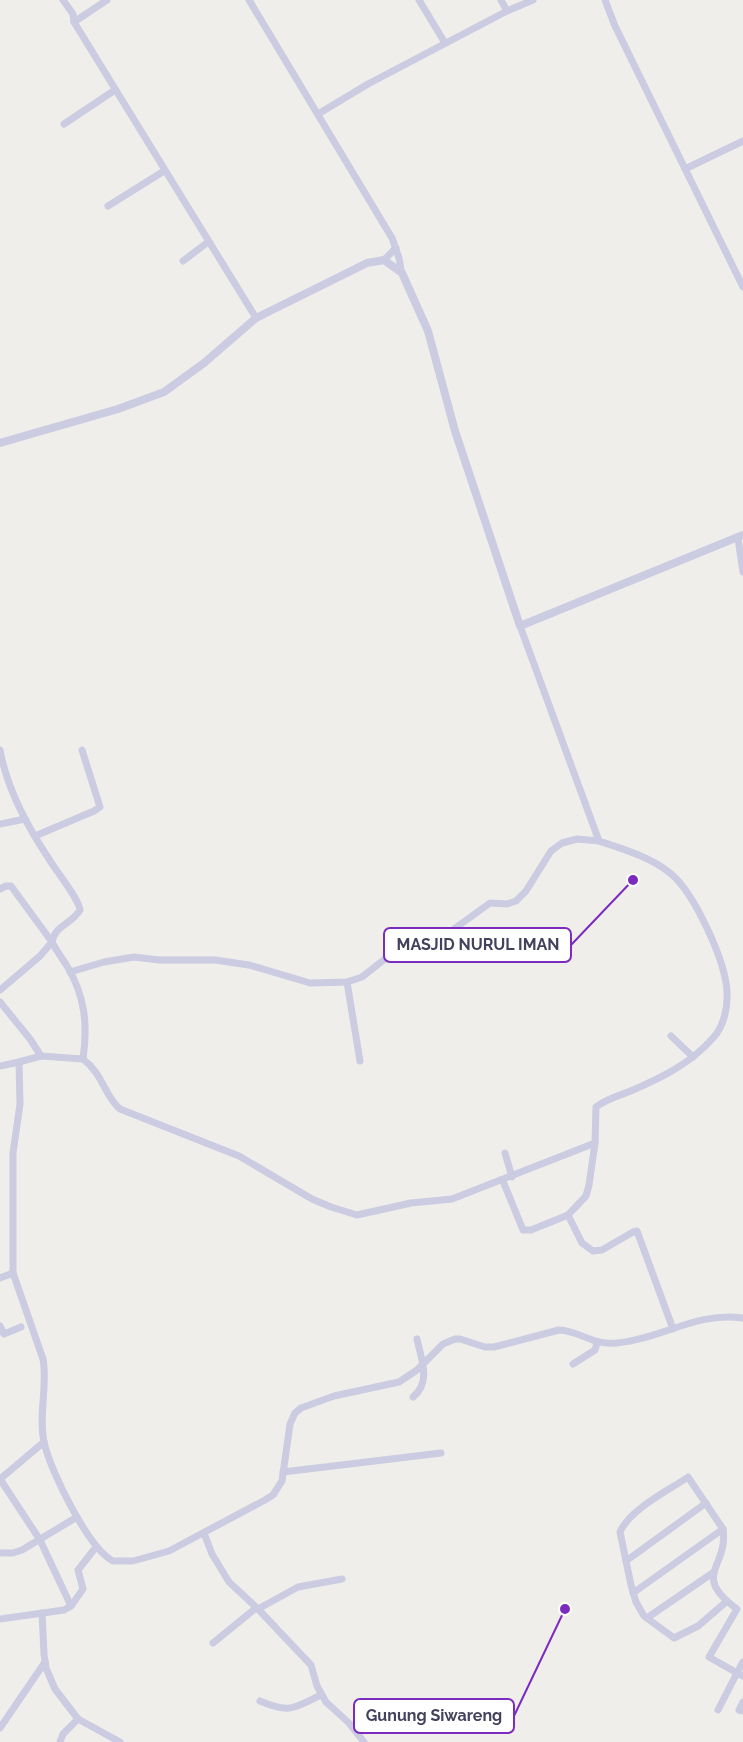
<svg xmlns="http://www.w3.org/2000/svg" width="743" height="1742" font-family="Raleway,sans-serif">
<style>
.lines{fill:none;stroke-linecap:round;stroke-linejoin:round}
.minor{stroke:#cbcbe1;stroke-width:7}
.tertiary{stroke:#cbcbe1;stroke-width:8}
.leader{fill:none;stroke:#7b2cbf;stroke-width:2}
.callout-dot{fill:#7b2cbf;stroke:#fff;stroke-width:2}
.callout{fill:#fff;stroke:#7b2cbf;stroke-width:2}
.callout-label{font-size:16px;text-anchor:middle;font-weight:bold;fill:#43425c}
</style>
<rect width="100%" height="100%" fill="#efeeeb"/>
<g class="lines">
<g class="minor">
<path d="M63 0 73 14 74 22"/>
<path d="M107 0 74 22 256 318"/>
<path d="M249 0 392 238 399 258 401 270"/>
<path d="M419 0 445 43"/>
<path d="M501 0 507 11 533 0"/>
<path d="M605 0 615 26 743 287"/>
<path d="M318 114 368 84 507 11"/>
<path d="M64 124 115 90"/>
<path d="M685 169 743 141"/>
<path d="M108 206 164 171"/>
<path d="M384 260 396 248"/>
<path d="M183 261 208 242"/>
<path d="M738 538 743 572"/>
<path d="M0 750C7 789 27 826 49 859 56 871 79 899 80 910 72 924 55 925 52 942 56 950 62 958 67 966 85 996 88 1025 83 1059L41 1056 19 1062"/>
<path d="M0 824 25 819"/>
<path d="M35 836 94 811 100 807 82 750"/>
<path d="M0 889 6 886H11L52 942 40 956 0 990"/>
<path d="M70 972 104 962 134 957 159 960H215L249 965 310 983 347 982 362 977 395 951 447 934 490 903 507 904 516 901 526 891 551 851 562 843 577 839 599 841 520 626"/>
<path d="M347 982 360 1061"/>
<path d="M0 1002 30 1039 41 1056"/>
<path d="M671 1036 693 1057"/>
<path d="M83 1059C103 1074 105 1097 120 1109L239 1156 312 1199 331 1207 357 1215 411 1203 452 1199 595 1143"/>
<path d="M0 1066 19 1062 20 1104 13 1153V1273L43 1359C48 1386 38 1415 44 1442 50 1470 88 1548 113 1561H133L169 1551 265 1500 273 1495 282 1481 290 1424 295 1413 301 1408 334 1396 399 1382 417 1370 443 1344 455 1339H460L485 1347H494L559 1330C581 1331 590 1345 617 1343 661 1339 698 1311 743 1318"/>
<path d="M505 1153 512 1177"/>
<path d="M503 1181 523 1230H531L568 1215 586 1196 589 1185 595 1143 596 1107C606 1099 621 1095 633 1090 663 1077 691 1063 713 1038 724 1026 728 1007 727 991 725 960 694 892 670 873 650 857 623 849 599 841"/>
<path d="M568 1215 582 1243 593 1251 602 1250 633 1232 637 1231 673 1329"/>
<path d="M0 1278 13 1273"/>
<path d="M0 1326 4 1334 21 1327"/>
<path d="M573 1364 595 1350 597 1343"/>
<path d="M413 1397C432 1381 421 1359 417 1339"/>
<path d="M283 1472 441 1453"/>
<path d="M0 1479 40 1540 71 1606"/>
<path d="M0 1479 44 1442"/>
<path d="M204 1533 212 1554 229 1582 258 1609 311 1665 317 1686 326 1702 349 1723 364 1742"/>
<path d="M0 1553H13L22 1550 77 1517"/>
<path d="M626 1561 706 1503"/>
<path d="M633 1593 723 1529"/>
<path d="M726 1602 698 1626 674 1638 644 1616 636 1602 631 1585 620 1532C630 1509 668 1491 688 1477L723 1529C729 1567 690 1575 737 1609L709 1657 737 1673 743 1662"/>
<path d="M258 1609 298 1587 342 1579"/>
<path d="M42 1613 44 1654 46 1668 55 1689 78 1719 120 1742"/>
<path d="M647 1618 714 1572"/>
<path d="M0 1619 64 1610 71 1606 83 1589 78 1570 96 1547"/>
<path d="M213 1643 256 1608"/>
<path d="M260 1701C291 1714 293 1708 321 1695"/>
<path d="M743 1702 739 1710 743 1711"/>
<path d="M718 1710 737 1673 743 1676"/>
<path d="M0 1728 45 1662"/>
<path d="M60 1742 63 1734 78 1719"/>
</g>
<path class="tertiary" d="M0 443 118 409 164 392 204 363 256 318 367 263 384 260 402 273 428 331 455 431 520 626 743 535"/>
</g>
<path class="leader" d="M633 880L571 945M565 1609L514 1716"/>
<g class="callout-dot">
<circle cx="633" cy="880" r="6"/>
<circle cx="565" cy="1609" r="6"/>
</g>
<g class="callout">
<rect x="384" y="928" width="187" height="34" rx="6"/>
<rect x="354" y="1699" width="160" height="34" rx="6"/>
</g>
<g class="callout-label">
<text x="478" y="950">MASJID NURUL IMAN</text>
<text x="434" y="1721">Gunung Siwareng</text>
</g>
</svg>
